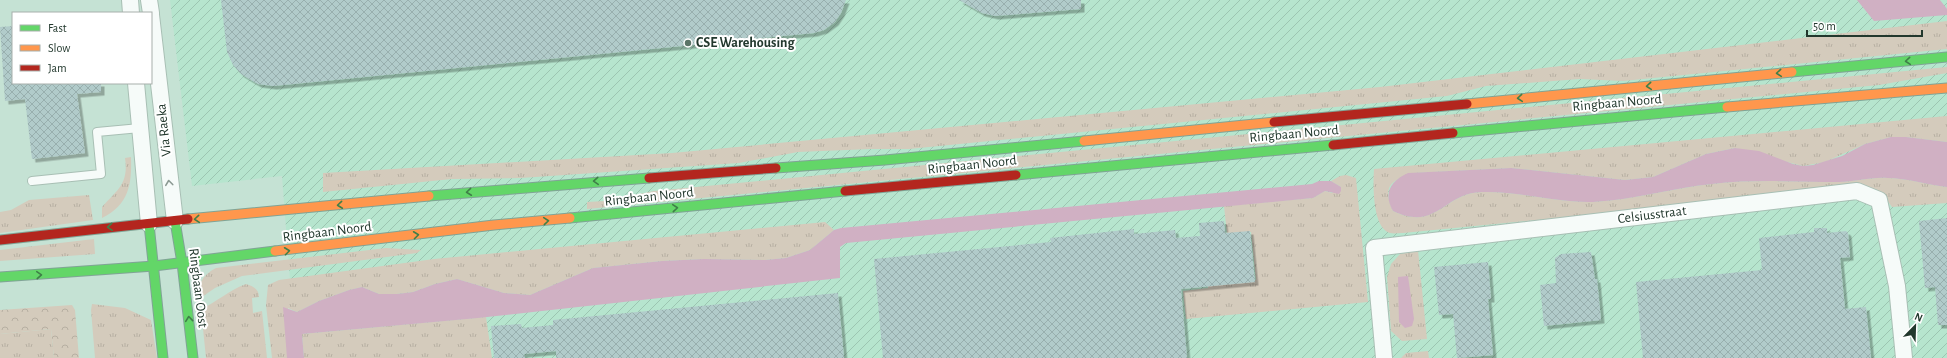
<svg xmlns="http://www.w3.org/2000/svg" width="1947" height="358" font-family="'Alegreya Sans',sans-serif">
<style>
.industrial{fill:url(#industrial-furrows)}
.grass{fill:url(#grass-tufts)}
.forest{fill:url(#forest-crowns)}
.water{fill:#d0b0c3}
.building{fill:url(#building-cross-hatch);filter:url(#shadow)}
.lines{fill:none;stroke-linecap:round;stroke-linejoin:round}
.lane-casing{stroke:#a8bfb4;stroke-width:10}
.street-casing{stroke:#a8bfb4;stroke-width:18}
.fast-casing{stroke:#80a496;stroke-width:11}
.slow-casing{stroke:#80a496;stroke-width:11}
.jam-casing{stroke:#80a496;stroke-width:11}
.lane{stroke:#f6fbf9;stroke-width:8}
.street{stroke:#f6fbf9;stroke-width:16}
.fast{stroke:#63d668;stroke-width:9}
.slow{stroke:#ff974d;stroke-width:9}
.jam{stroke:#b3261e;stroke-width:9}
.oneway{stroke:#3f7f48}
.oneway2{stroke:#8c9a93}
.poi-dot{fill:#5b7467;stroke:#fff;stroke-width:1.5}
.labels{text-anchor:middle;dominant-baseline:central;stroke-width:4;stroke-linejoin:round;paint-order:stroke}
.poi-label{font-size:14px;font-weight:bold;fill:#22382d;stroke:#fff;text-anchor:start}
.street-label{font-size:14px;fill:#22382d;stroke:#fff}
</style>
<defs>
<pattern id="industrial-furrows" width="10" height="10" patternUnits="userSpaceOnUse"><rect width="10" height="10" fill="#b6e5ce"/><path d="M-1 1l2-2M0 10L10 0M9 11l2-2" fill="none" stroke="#9cc5b1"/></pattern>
<pattern id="grass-tufts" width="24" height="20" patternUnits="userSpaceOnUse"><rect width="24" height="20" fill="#d4cbbc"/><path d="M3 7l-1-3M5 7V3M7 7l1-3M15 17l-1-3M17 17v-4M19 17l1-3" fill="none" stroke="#b6afa2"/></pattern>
<pattern id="forest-crowns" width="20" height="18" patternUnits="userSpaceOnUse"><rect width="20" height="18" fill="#d4cbbc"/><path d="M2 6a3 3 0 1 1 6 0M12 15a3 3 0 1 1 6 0" fill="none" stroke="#b6afa2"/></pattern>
<pattern id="building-cross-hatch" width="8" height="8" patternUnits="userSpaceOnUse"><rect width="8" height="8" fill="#b1cbca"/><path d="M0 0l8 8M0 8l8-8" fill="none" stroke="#98afae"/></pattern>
<filter id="shadow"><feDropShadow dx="3.5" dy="3.5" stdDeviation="0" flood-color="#0004"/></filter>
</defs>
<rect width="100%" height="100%" fill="#c5e2d4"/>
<path class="industrial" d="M170 0H1947V358H296L282 176 192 186Z"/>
<g class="grass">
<path d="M1947 21V49L1623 81 1580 79 1486 86 1447 96 909 149H871L798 152 739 163 521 178 452 179 323 192V173L672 153 1380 87Z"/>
<path d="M1947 67V73L1879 85 587 209V202L605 201 654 191Z"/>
<path d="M1947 116V142L1906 137H1891L1865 144 1825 162 1803 166 1735 148 1706 154 1653 177 1625 180 1511 168 1414 173C1390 180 1382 187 1393 211 1436 232 1444 193 1482 192 1519 191 1555 203 1593 202 1632 200 1673 188 1712 184 1754 179 1797 182 1839 182 1855 182 1871 177 1887 178 1907 178 1927 185 1947 187V203L1892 207C1884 194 1872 189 1857 189L1403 233C1399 233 1394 234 1390 233 1372 228 1373 184 1374 169Z"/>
<path d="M131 157C132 184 129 205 102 218V207C117 190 129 184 125 158Z"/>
<path d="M1346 175 1356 178 1368 302 1186 319 1183 291 1208 288 1206 273 1230 283 1256 280 1251 232 1227 234 1224 206 1313 198 1325 191 1332 193 1341 187 1331 181 1340 176Z"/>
<path d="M89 195 93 220 0 233V212L11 210 29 200Z"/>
<path d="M825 222 834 230 810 250 786 258 765 260 704 259 662 261 593 268 530 295 504 293 457 279 435 284 413 292 397 294H379L362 287 349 290 319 301 297 312 288 308 287 358H272L266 305 268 285 279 280 434 259Z"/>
<path d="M94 239 95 254 0 261V250Z"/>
<path d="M386 248 421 250 417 253 242 276 215 288 196 301C197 286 202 275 216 268Z"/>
<path d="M1418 250 1427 339 1402 341 1391 331 1387 277 1391 264 1400 254Z"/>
<path d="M246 284C253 286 259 289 259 297L252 298 253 313 262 311 267 358H206L201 309C217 302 229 290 246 284Z"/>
<path d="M92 304 125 308 151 320 157 358H95L91 310Z"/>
<path d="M486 317 492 358H304L302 334Z"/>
<path d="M51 329 54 358H0V334Z"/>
<path d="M1428 351 1429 358H1401L1406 353Z"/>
</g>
<path class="forest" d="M72 305 75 310 79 358H54L51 329 0 334V310Z"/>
<g class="water">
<path d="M1857 0H1940L1947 9V15L1874 21Z"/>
<path d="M1891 137H1906L1947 142V187C1927 185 1907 178 1887 178 1871 177 1855 182 1839 182 1797 182 1754 179 1712 184 1672 188 1633 200 1593 202 1555 203 1519 191 1482 192 1443 193 1437 232 1393 211 1383 194 1390 181 1408 173L1511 168 1625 180 1653 177 1706 154 1735 148 1759 151 1793 164 1803 166 1813 165 1842 156 1865 144Z"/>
<path d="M1319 181H1331L1341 187V191L1339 194 1325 191 1313 198 846 243 840 247V278L478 318 302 334 304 358H287L283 307 297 312 319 301 349 290 362 287 379 294H397L413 292 435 284 457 279 504 293 530 295 593 268 662 261 704 259 765 260 786 258 810 250 834 230 841 228 1312 184Z"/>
<path d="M1408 276 1414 319 1412 326 1405 328 1399 322 1398 277Z"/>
</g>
<g class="building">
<path d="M221 0H846L841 13 835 22 824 30 814 33 273 86 258 84 251 80 241 74 233 65 227 52Z"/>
<path d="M959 0H1081V9L995 16 982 13Z"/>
<path d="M13 26V83H101V92L77 94 85 153 32 159 25 99 5 101 0 27Z"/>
<path d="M1947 218V325H1938L1935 287 1925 288 1919 221Z"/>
<path d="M1224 221 1225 233 1250 231 1255 282 1181 289 1187 358H883L874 259 1051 242 1050 238 1134 229V234L1175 230 1176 238 1200 236 1199 223Z"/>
<path d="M1814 228H1827V233L1846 231 1848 233 1850 257 1840 258 1845 309 1866 307 1871 358H1643L1636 282 1762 270 1759 238 1814 232Z"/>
<path d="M1591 252 1595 279H1597L1601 320 1544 326 1540 285 1556 283 1555 258 1561 254Z"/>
<path d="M1488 262 1491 299H1488L1493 355 1457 358 1453 314 1439 315 1434 267Z"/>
<path d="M838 293 844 358H556V351L524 354 525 358H494L491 326 521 324 522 328 553 325V320Z"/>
</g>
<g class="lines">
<defs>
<path id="lane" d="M32 181 101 174 97 132 140 128"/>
<g id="street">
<path d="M130 0 131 13"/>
<path d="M149 0 151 13"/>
<path d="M151 15 175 221"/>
<path d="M136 83 149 224"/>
<path d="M1384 358 1374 248 1857 191 1879 200 1897 286 1904 358"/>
</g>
<g id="fast">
<path d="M1792 72 1947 57"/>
<path d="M1453 133 1727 107"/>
<path d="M776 168 885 160 1084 141"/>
<path d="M1016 175 1333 145"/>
<path d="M429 196 649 178"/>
<path d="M570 218 845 191"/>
<path d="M175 221 182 263 193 358"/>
<path d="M149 224 163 358"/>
<path d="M0 277 154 266 275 251"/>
</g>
<g id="slow">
<path d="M1467 104 1792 72"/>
<path d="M1727 107 1947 88"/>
<path d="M1084 141 1274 122"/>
<path d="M188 219 429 196"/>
<path d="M275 251 494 225 570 218"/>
</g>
<g id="jam">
<path d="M1274 122 1467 104"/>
<path d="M1333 145 1453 133"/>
<path d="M649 178 776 168"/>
<path d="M845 191 1016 175"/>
<path d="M0 240 188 219"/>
</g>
</defs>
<use href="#lane" class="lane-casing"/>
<use href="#street" class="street-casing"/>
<use href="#fast" class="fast-casing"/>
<use href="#slow" class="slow-casing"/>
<use href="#jam" class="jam-casing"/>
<use href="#lane" class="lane"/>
<use href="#street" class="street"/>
<use href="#fast" class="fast"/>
<use href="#slow" class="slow"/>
<use href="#jam" class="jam"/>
</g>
<defs><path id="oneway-chevron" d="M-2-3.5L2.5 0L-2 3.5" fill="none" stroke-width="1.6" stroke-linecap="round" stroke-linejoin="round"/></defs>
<g class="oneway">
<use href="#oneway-chevron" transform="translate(1908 61) rotate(175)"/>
<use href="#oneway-chevron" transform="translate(1779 73) rotate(175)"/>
<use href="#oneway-chevron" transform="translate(1649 86) rotate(175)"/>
<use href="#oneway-chevron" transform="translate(1520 98) rotate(175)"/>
<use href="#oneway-chevron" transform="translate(596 181) rotate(176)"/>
<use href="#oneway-chevron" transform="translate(469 192) rotate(174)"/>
<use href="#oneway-chevron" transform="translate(340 205) rotate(174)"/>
<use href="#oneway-chevron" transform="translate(675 208) rotate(-5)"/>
<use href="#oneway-chevron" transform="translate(197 219) rotate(175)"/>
<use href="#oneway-chevron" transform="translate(546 221) rotate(-5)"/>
<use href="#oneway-chevron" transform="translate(110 227) rotate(176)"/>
<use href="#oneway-chevron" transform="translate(416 235) rotate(-7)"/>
<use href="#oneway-chevron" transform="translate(287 251) rotate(-7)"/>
<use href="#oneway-chevron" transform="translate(39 275) rotate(-4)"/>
<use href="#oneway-chevron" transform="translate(189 319) rotate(-96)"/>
</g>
<use class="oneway2" href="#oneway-chevron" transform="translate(169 183) rotate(-97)"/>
<circle class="poi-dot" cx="688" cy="43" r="4"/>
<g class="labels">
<g class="poi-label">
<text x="696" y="43">CSE Warehousing</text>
</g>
<g class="street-label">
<text transform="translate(1617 103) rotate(-5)">Ringbaan Noord</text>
<text transform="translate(164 130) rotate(-96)">Via Raeka</text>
<text transform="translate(1294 134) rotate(-5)">Ringbaan Noord</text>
<text transform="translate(972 165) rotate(-6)">Ringbaan Noord</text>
<text transform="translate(649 197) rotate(-6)">Ringbaan Noord</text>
<text transform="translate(1652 215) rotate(-7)">Celsiusstraat</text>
<text transform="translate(327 232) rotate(-7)">Ringbaan Noord</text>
<text transform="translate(198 288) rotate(83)">Ringbaan Oost</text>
</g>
</g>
<rect x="12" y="12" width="140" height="72" fill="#ffffff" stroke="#a7afab"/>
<rect x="20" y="25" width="20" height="6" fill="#63d668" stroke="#a7afab"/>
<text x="48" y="32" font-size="12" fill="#22382d">Fast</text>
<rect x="20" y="45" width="20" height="6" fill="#ff974d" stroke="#a7afab"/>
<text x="48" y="52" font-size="12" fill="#22382d">Slow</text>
<rect x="20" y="65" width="20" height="6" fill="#b3261e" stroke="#a7afab"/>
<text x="48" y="72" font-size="12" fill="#22382d">Jam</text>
<g transform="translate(1915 326) rotate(23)" stroke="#ffffff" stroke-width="3" paint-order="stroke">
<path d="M0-3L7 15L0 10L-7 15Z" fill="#22382d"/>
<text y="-6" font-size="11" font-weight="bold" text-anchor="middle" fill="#22382d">N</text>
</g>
<path d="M1807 30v6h115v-6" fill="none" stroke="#22382d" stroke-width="2"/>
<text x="1813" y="30" font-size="12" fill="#22382d" stroke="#ffffff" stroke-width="3" paint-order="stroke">50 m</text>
</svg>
